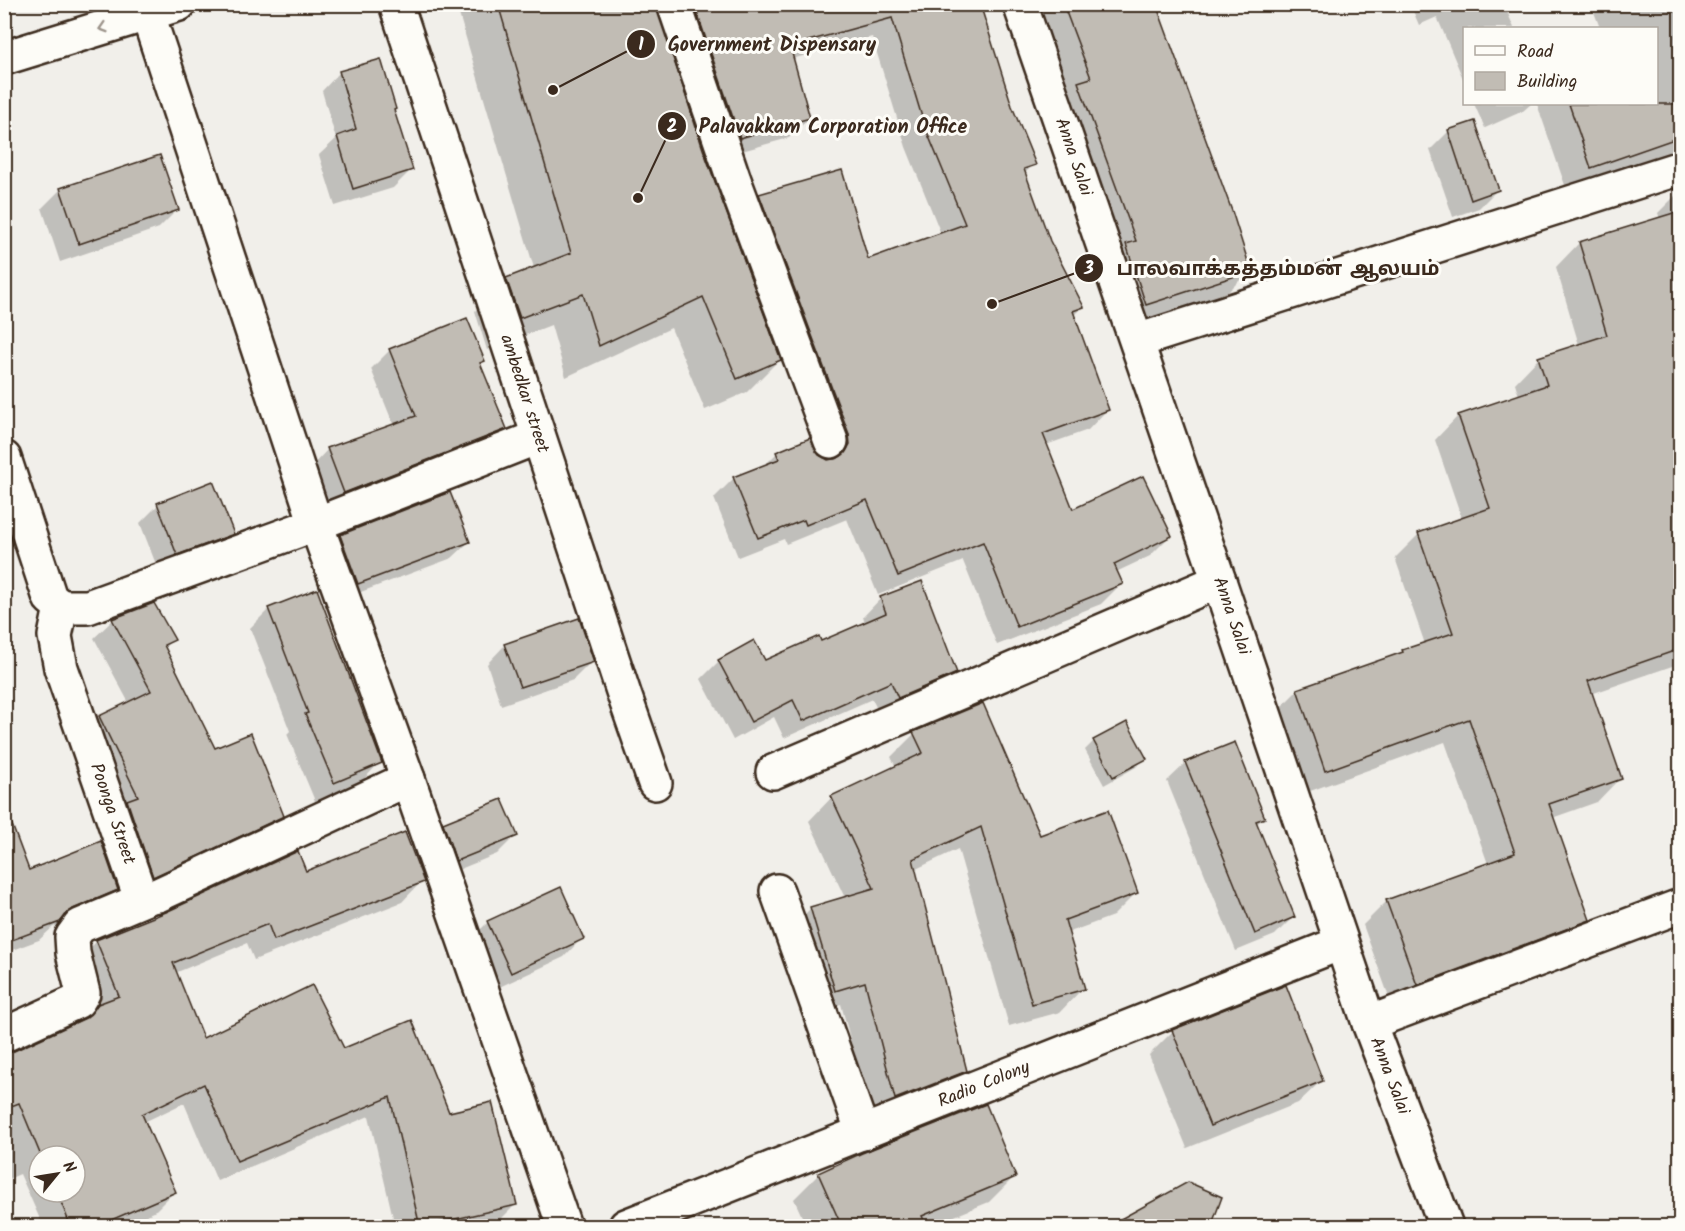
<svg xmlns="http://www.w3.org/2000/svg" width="1685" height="1231" font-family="Kalam,'Noto Sans Tamil',sans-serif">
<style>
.shadow{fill:#0003;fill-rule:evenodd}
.building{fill:#c1bcb4;stroke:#3b2a1e;stroke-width:1.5}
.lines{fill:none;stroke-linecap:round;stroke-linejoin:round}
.minor-casing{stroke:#3b2a1e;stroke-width:38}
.primary-casing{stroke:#3b2a1e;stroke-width:38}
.minor{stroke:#fdfcf7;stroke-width:33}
.primary{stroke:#fdfcf7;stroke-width:33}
.oneway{stroke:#9c938a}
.labels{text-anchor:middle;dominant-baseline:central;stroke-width:6;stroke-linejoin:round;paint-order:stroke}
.street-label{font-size:18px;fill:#3b2a1e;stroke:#fdfcf7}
.leader{fill:none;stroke:#3b2a1e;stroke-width:2}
.callout-dot{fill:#3b2a1e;stroke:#fdfcf7;stroke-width:2}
.mark-label{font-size:18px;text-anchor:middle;font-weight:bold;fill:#fff}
.callout-label{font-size:20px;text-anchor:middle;font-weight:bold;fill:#3b2a1e;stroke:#fdfcf7;stroke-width:6;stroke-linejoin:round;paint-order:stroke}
</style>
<rect width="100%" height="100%" fill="#f1efea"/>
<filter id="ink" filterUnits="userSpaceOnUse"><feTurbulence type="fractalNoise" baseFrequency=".0167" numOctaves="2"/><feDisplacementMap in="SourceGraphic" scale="12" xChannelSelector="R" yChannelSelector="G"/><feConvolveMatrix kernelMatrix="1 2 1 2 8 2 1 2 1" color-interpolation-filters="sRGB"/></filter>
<g filter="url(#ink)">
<g class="shadow">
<path d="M456 4H645L701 149 779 360 747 392 705 410 671 328 566 377 551 325 487 350 475 311 507 279 534 268Z"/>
<path d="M684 4H978L1010 107 1034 164 1024 174 1049 241 1082 307 1073 316 1107 410 1088 430 1046 445 1072 511 1170 536 1150 556 1116 572 1121 584 1101 604 997 645 963 561 878 595 847 519 786 544 784 539 738 557 714 498 734 478 764 466 777 453 818 457 830 462 829 455 740 215 760 195 867 261 941 234 906 147 872 37 792 59 809 118 789 138 720 157Z"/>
<path d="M1029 4H1154L1250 270 1224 296 1120 329Z"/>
<path d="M1410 4H1504L1514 28H1464V81L1437 17 1419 25Z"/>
<path d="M1591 4H1680V670L1678 664 1591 694 1620 778 1597 802 1552 818 1589 919 1565 943 1393 1008 1363 925 1387 901 1488 864 1445 742 1302 794 1274 714 1298 690 1398 656 1403 651 1425 644 1395 558 1419 534 1462 519 1435 440 1458 416 1519 396 1515 383 1538 359 1579 345 1556 267 1579 243 1660 219 1658 213 1675 196V187L1669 178 1567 191 1537 104H1656V28H1600Z"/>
<path d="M340 72 392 111 411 170 393 188 335 206 319 155 336 139 322 91Z"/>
<path d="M1474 104H1531L1523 111 1485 128Z"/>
<path d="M1474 123 1497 190 1479 208 1453 217 1430 150 1448 132Z"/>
<path d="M159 157 177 210 159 228 60 262 42 208 60 190Z"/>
<path d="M390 350 483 360 479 365 505 429 486 447 326 510 310 468 328 449 394 426 371 369Z"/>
<path d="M158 505 232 534 214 552 159 572 140 523Z"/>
<path d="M341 536 469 542 452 558 342 599 325 552Z"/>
<path d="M316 591 380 762 362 781 315 801 287 734 290 731 250 628 268 610Z"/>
<path d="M881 598 955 672 937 691 880 715 872 699 784 738 774 717 733 740 701 679 719 661 764 662 820 643 865 623 863 617Z"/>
<path d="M113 620 173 639 164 648 214 750 282 815 264 834 135 894 82 735 100 717 129 703 94 638Z"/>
<path d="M505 645 592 661 573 680 501 705 487 664Z"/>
<path d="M914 734 1039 836 1136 893 1113 916 1067 933 1083 988 1060 1012 1009 1026 958 849 914 870 965 1070 942 1094 872 1122 841 1004 812 1013 788 931 811 908 845 898 809 821 832 797 896 767 891 757Z"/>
<path d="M1094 741 1145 758 1136 767 1104 785 1085 750Z"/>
<path d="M1186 763 1264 817 1256 825 1293 917 1275 935 1236 951 1167 781Z"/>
<path d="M444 824 516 835 497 854 438 878 426 843Z"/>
<path d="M4 862 28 872 116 889 98 908 53 927 39 940 4 953Z"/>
<path d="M305 873 422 881 402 902 254 960 247 943 175 973 203 1040 343 1050 448 1114 515 1205 495 1225 488 1226H395L369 1116 217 1181 184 1103 144 1122 174 1192 154 1212 120 1226H43L20 1174 4 1181V1055L12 1053 84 1021 96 1009 77 961 97 941ZM39 1156H75V1192H39Z"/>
<path d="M488 922 582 938 564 957 493 990 469 941Z"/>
<path d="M1285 987 1322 1080 1298 1103 1187 1148 1149 1055 1172 1032Z"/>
<path d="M819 1174 1014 1177 989 1202 930 1226H796L805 1223 794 1199Z"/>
</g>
<g class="building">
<path d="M498 4H656L703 149 781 360 737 379 703 297 599 346 583 294 520 318 506 278 571 253Z"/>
<path d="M694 4H980L1012 106 1036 165 1024 169 1050 241 1084 307 1073 311 1109 410 1043 434 1073 509 1143 476 1172 536 1114 564 1123 584 1017 627 983 542 898 576 867 500 806 525 804 520 758 538 733 477 779 459 776 452 810 438 819 455 828 460 838 458 845 453 850 444 849 434 759 194 842 170 868 259 965 224 925 127 892 18 790 46 810 118 740 138Z"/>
<path d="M1063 4H1156L1232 211 1251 271 1146 305 1126 244 1136 241 1078 82 1091 78Z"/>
<path d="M381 59 396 109 394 110 413 170 353 189 337 136 356 129 339 71Z"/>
<path d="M1569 104H1680V137L1591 168Z"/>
<path d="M1475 121 1499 190 1471 200 1448 130Z"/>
<path d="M160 155 179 210 79 244 60 188Z"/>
<path d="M1680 211V649L1588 681 1622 779 1549 804 1590 920 1417 985 1386 900 1515 853 1469 719 1325 771 1297 689 1403 652 1402 650 1453 633 1418 533 1490 508 1458 415 1547 385 1538 357 1607 335 1579 242Z"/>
<path d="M467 318 485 361 480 363 507 429 344 493 327 448 416 416 389 349Z"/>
<path d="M213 481 234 534 177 555 157 503Z"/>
<path d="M450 492 470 542 358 584 340 535Z"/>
<path d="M922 581 957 673 898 698 891 682 803 721 793 700 751 722 718 660 754 640 765 660 819 636 821 641 886 613 880 597Z"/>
<path d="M317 589 382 763 334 783 305 714 308 713 268 608Z"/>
<path d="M154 603 175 640 164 645 215 748 251 733 284 816 153 877 127 800 138 796 99 716 151 691 112 619Z"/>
<path d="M579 618 594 662 520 687 504 644Z"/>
<path d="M983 703 1040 835 1108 810 1138 893 1065 920 1085 989 1032 1004 981 827 913 859 967 1071 895 1099 865 982 835 991 810 907 874 888 831 796 923 753 913 732Z"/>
<path d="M1127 722 1147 759 1113 777 1093 740Z"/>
<path d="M1235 742 1265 818 1256 821 1295 917 1255 934 1185 762Z"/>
<path d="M502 799 518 836 456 861 443 823Z"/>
<path d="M4 814H8L29 870 101 841 118 890 73 909 60 922 4 943Z"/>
<path d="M405 832 424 882 274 940 268 924 173 963 203 1038 312 985 344 1048 412 1020 449 1112 492 1102 517 1205 420 1227 390 1097 237 1161 204 1084 142 1114 176 1192 95 1227H71L57 1192H75V1156H41L19 1103 4 1109V1053L12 1052 86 1018 98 1004 119 996 96 940 166 912 298 851 306 871Z"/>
<path d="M561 887 584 939 511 973 487 921Z"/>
<path d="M1286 985 1323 1081 1210 1126 1172 1030Z"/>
<path d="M986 1104 1016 1177 922 1216 927 1227H842L818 1173 862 1153Z"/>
<path d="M1188 1182 1222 1197 1211 1227H1106Z"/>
</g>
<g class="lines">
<defs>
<g id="minor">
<path d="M396 4 625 697 655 783"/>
<path d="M674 4 734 180 831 441"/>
<path d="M1020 4 1219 581 1369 1023 1446 1226"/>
<path d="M148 15 316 524 408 779 564 1226"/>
<path d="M1137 341 1680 168"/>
<path d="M4 458 50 598 61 607 55 636 61 668 137 887C143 896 147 897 158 895L408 779"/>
<path d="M61 607H88L316 524 538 437"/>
<path d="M773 772 1219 581"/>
<path d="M777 891 863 1133"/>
<path d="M1369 1023 1680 906"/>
<path d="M4 1035 78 1001 83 993 73 953 72 937 80 926 149 897"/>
<path d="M626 1226 1341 943"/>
</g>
<path id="primary" d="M4 58 179 4"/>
</defs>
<use href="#minor" class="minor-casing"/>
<use href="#primary" class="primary-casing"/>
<use href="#minor" class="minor"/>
<use href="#primary" class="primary"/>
</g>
<defs><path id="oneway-chevron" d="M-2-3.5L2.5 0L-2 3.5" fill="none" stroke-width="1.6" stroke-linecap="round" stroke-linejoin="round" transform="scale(1.5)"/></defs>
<use class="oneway" href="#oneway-chevron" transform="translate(103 28) rotate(163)"/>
</g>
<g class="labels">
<g class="street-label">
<text transform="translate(1073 157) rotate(71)">Anna Salai</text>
<text transform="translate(524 394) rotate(72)">ambedkar street</text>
<text transform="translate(1231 616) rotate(71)">Anna Salai</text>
<text transform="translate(112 814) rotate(71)">Poonga Street</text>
<text transform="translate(1389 1076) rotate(69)">Anna Salai</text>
<text transform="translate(984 1085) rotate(-22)">Radio Colony</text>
</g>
</g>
<path class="leader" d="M553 90L641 44M638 198L672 126M992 304L1089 268"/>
<g class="callout-dot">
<circle cx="553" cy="90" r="6"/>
<circle cx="638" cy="198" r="6"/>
<circle cx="992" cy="304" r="6"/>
<circle cx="641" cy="44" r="15"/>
<circle cx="672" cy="126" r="15"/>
<circle cx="1089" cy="268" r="15"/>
</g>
<g class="mark-label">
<text x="641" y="50">1</text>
<text x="672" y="132">2</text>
<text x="1089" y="274">3</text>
</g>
<g class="callout-label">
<text x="772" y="51">Government Dispensary</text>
<text x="833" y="133">Palavakkam Corporation Office</text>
<text x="1278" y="275">பாலவாக்கத்தம்மன் ஆலயம்</text>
</g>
<rect width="1685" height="1231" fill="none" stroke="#fdfcf7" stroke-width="24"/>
<rect x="12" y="12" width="1661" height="1207" fill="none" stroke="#3b2a1e" stroke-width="2" filter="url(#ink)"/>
<rect x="1463" y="27" width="195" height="78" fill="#fdfcf7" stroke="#afa8a0" stroke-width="1.5"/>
<rect x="1475" y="46" width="30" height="9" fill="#fdfcf7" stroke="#afa8a0" stroke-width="1.5"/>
<text x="1517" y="57" font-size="18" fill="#3b2a1e">Road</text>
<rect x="1475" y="72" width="30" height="18" fill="#c1bcb4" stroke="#afa8a0" stroke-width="1.5"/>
<text x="1517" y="87" font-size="18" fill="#3b2a1e">Building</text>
<g transform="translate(57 1174) rotate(60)"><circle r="28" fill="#fdfcf7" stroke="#afa8a0" stroke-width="1.5"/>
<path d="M0-4.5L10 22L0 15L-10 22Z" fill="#3b2a1e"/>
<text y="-9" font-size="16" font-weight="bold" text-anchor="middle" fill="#3b2a1e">N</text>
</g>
</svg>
